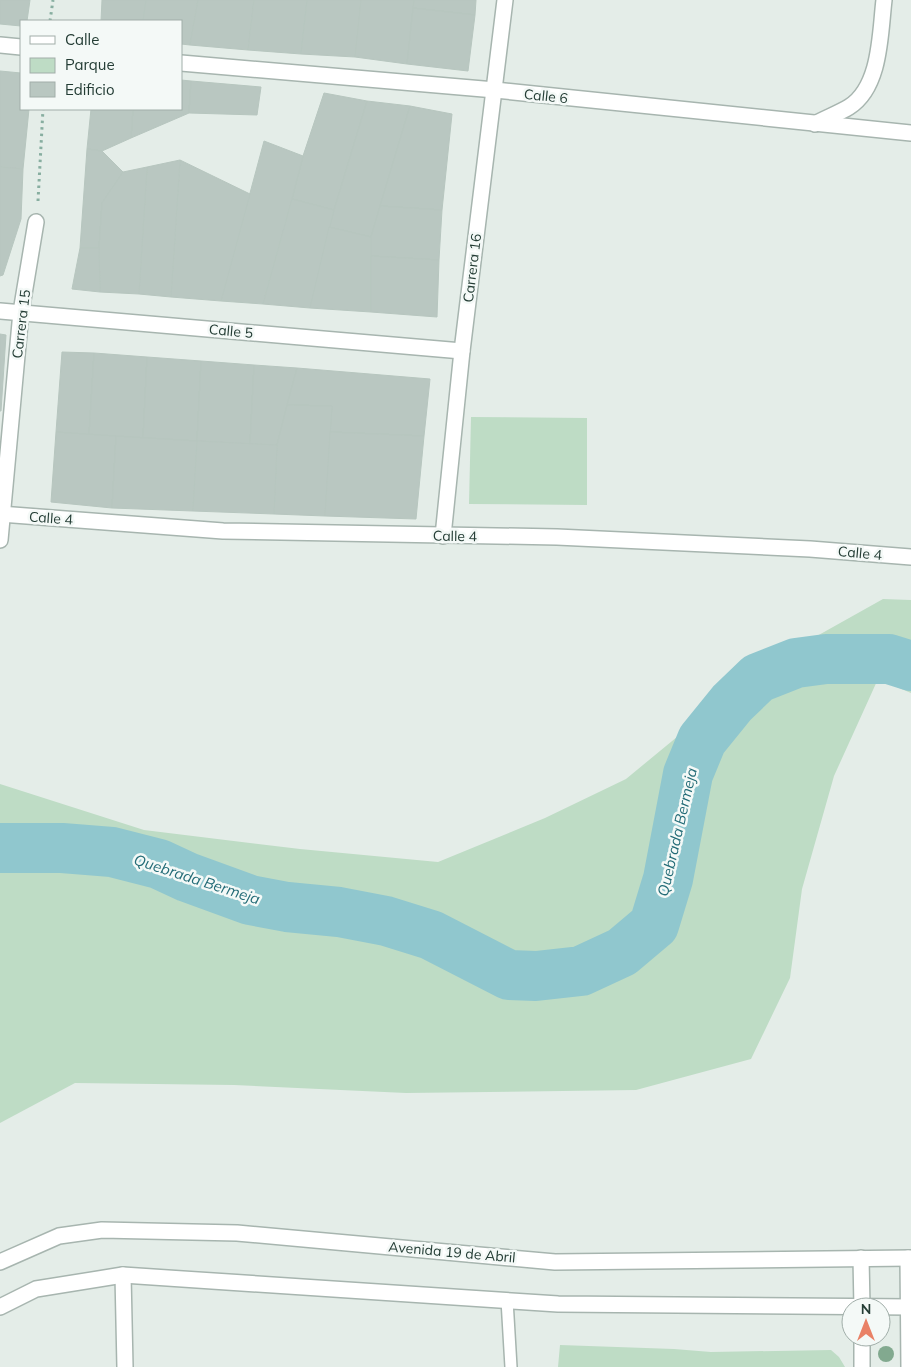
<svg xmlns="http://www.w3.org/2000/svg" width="911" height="1367" font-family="Mulish,sans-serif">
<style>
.green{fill:#bedcc5}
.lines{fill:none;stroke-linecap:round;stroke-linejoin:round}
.river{stroke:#90c7ce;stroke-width:50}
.building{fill:#b9c7c1;stroke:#b7c6bf}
.service-casing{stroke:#a7b5af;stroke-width:14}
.minor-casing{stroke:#a7b5af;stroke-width:18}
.tertiary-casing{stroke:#a7b5af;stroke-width:18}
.path{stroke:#87aea0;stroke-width:3;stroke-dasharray:2.5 4;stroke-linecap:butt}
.service{stroke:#fff;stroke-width:11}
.minor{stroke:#fff;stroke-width:15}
.tertiary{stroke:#fff;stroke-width:15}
.tree{fill:#82a98f}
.labels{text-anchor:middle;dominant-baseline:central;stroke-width:5;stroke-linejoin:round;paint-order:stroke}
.street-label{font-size:14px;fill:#243d35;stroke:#f4f9f7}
.water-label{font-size:15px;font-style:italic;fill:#226b76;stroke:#f4f9f7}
</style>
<rect width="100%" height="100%" fill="#e4ede8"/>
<g class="green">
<path d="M471 417 587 418V505L469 504Z"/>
<path d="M883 599 911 600V693L878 679 834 776 802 889 790 978 751 1059 636 1090 406 1093 234 1085 75 1083 0 1123V784L144 830 300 849 438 862 545 818 626 779 700 718 783 655Z"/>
<path d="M560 1345 674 1349 711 1352 831 1350 839 1357 845 1367H558Z"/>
</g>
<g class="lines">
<path class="river" d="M0 848H62L112 852 159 864 187 877 250 900 287 907 339 912 386 921 431 935 509 975 536 976 581 971 622 952 654 925 668 879 688 774 702 740 732 703 758 678 796 663 826 659H889L911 666"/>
</g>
<g class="building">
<path d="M0 0H30L27 21H21V26L0 24Z"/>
<path d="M102 0H146L143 21H101Z"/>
<path d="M146 0H198L190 45 181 44V21H143Z"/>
<path d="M198 0H254L248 50 190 45Z"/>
<path d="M254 0H307L301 54 248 50Z"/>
<path d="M307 0H361L355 57 301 54Z"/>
<path d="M361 0H414L407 64 355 57Z"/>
<path d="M414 0H476L475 15 413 8Z"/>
<path d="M413 8 475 15 468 71 407 64Z"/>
<path d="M0 71 21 73V109H29L23 169 0 167Z"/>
<path d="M181 80 191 81 189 113 131 138 133 109H181Z"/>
<path d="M191 81 261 87 257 115 189 113Z"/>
<path d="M324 93 367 101 334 210 292 199 303 156Z"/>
<path d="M367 101 410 106 371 237 329 227Z"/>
<path d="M410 106 452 114 442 210 380 206Z"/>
<path d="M91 109H133L131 138 102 151 87 149Z"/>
<path d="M264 141 303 156 292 199 263 304 221 301Z"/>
<path d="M87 149 102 151 123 172 102 203 99 248H80Z"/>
<path d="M180 160 250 194 221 301 171 297Z"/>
<path d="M180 160 171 297 139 294 147 167Z"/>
<path d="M0 167 23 169 21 219 3 275 0 276Z"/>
<path d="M147 167 139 294 100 292 99 248 102 203 123 172Z"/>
<path d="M292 199 334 210 310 308 263 304Z"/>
<path d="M380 206 442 210 439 260 371 256V237Z"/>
<path d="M329 227 371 237V312L310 308Z"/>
<path d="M80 248H99L100 292 72 289Z"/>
<path d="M371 256 439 260 437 317 371 312Z"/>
<path d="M0 334 6 335 1 411H0Z"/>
<path d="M62 352 94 353 89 435 56 432Z"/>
<path d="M94 353 147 357 143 438 89 435Z"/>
<path d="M147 357 201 361 197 441 143 438Z"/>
<path d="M201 361 254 365 250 444 197 441Z"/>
<path d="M254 365 297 368 277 445 250 444Z"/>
<path d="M297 368 430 379 424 436 330 432 332 406 287 405Z"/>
<path d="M287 405 332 406 325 516 274 514 277 445Z"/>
<path d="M56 432 116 436 112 508 51 502Z"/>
<path d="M330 432 424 436 416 519 325 516Z"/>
<path d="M116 436 197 441 193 511 112 508Z"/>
<path d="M197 441 277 445 274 514 193 511Z"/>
</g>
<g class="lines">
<defs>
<path id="service" d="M507 1300 511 1367"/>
<g id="minor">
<path d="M0 45 21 47"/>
<path d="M181 63 495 90 911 133"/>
<path d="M815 124C826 118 839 113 849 107 881 87 880 33 884 0"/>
<path d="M0 311 462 351"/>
<path d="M0 514 223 531 557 537 810 549 911 557"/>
<path d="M443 536 462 351 505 0"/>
<path d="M0 540 21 312 36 222"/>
<path d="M861 1258 862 1307"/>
<path d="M908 1258 909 1367"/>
<path d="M123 1275 125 1367"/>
<path d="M862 1337V1367"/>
</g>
<g id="tertiary">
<path d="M0 1262 59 1236 102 1230 237 1233 555 1262 911 1258"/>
<path d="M0 1307 36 1289 123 1275 558 1304 911 1307"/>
</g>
</defs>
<use href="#service" class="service-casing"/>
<use href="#minor" class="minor-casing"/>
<use href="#tertiary" class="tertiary-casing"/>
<g class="path">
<path d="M50 21 53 0"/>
<path d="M38 201 43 109"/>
</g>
<use href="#service" class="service"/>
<use href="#minor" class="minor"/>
<use href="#tertiary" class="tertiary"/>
</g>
<circle class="tree" cx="886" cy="1354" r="8"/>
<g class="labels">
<g class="street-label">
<text transform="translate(546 96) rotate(6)">Calle 6</text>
<text transform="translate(472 268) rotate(-83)">Carrera 16</text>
<text transform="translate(21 324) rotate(-83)">Carrera 15</text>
<text transform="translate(231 331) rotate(5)">Calle 5</text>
<text transform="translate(51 518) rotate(4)">Calle 4</text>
<text transform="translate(455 536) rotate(1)">Calle 4</text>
<text transform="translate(860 553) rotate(5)">Calle 4</text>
<text transform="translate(452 1252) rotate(5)">Avenida 19 de Abril</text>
</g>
<g class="water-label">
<text transform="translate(677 832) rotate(-77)">Quebrada Bermeja</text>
<text transform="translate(197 879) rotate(18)">Quebrada Bermeja</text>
</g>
</g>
<rect x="20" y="20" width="162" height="90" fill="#f4f9f7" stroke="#a1aea9"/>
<rect x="30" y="36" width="25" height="8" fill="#ffffff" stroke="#a1aea9"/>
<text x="65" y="45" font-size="15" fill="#243d35">Calle</text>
<rect x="30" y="58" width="25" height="15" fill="#bedcc5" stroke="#a1aea9"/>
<text x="65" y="70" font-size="15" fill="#243d35">Parque</text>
<rect x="30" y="82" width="25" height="15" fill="#b9c7c1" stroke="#a1aea9"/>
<text x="65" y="95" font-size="15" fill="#243d35">Edificio</text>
<g transform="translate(866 1322)"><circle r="24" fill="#f4f9f7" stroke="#a1aea9"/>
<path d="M0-4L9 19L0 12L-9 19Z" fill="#e98166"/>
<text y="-8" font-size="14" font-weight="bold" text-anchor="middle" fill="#243d35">N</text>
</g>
</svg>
